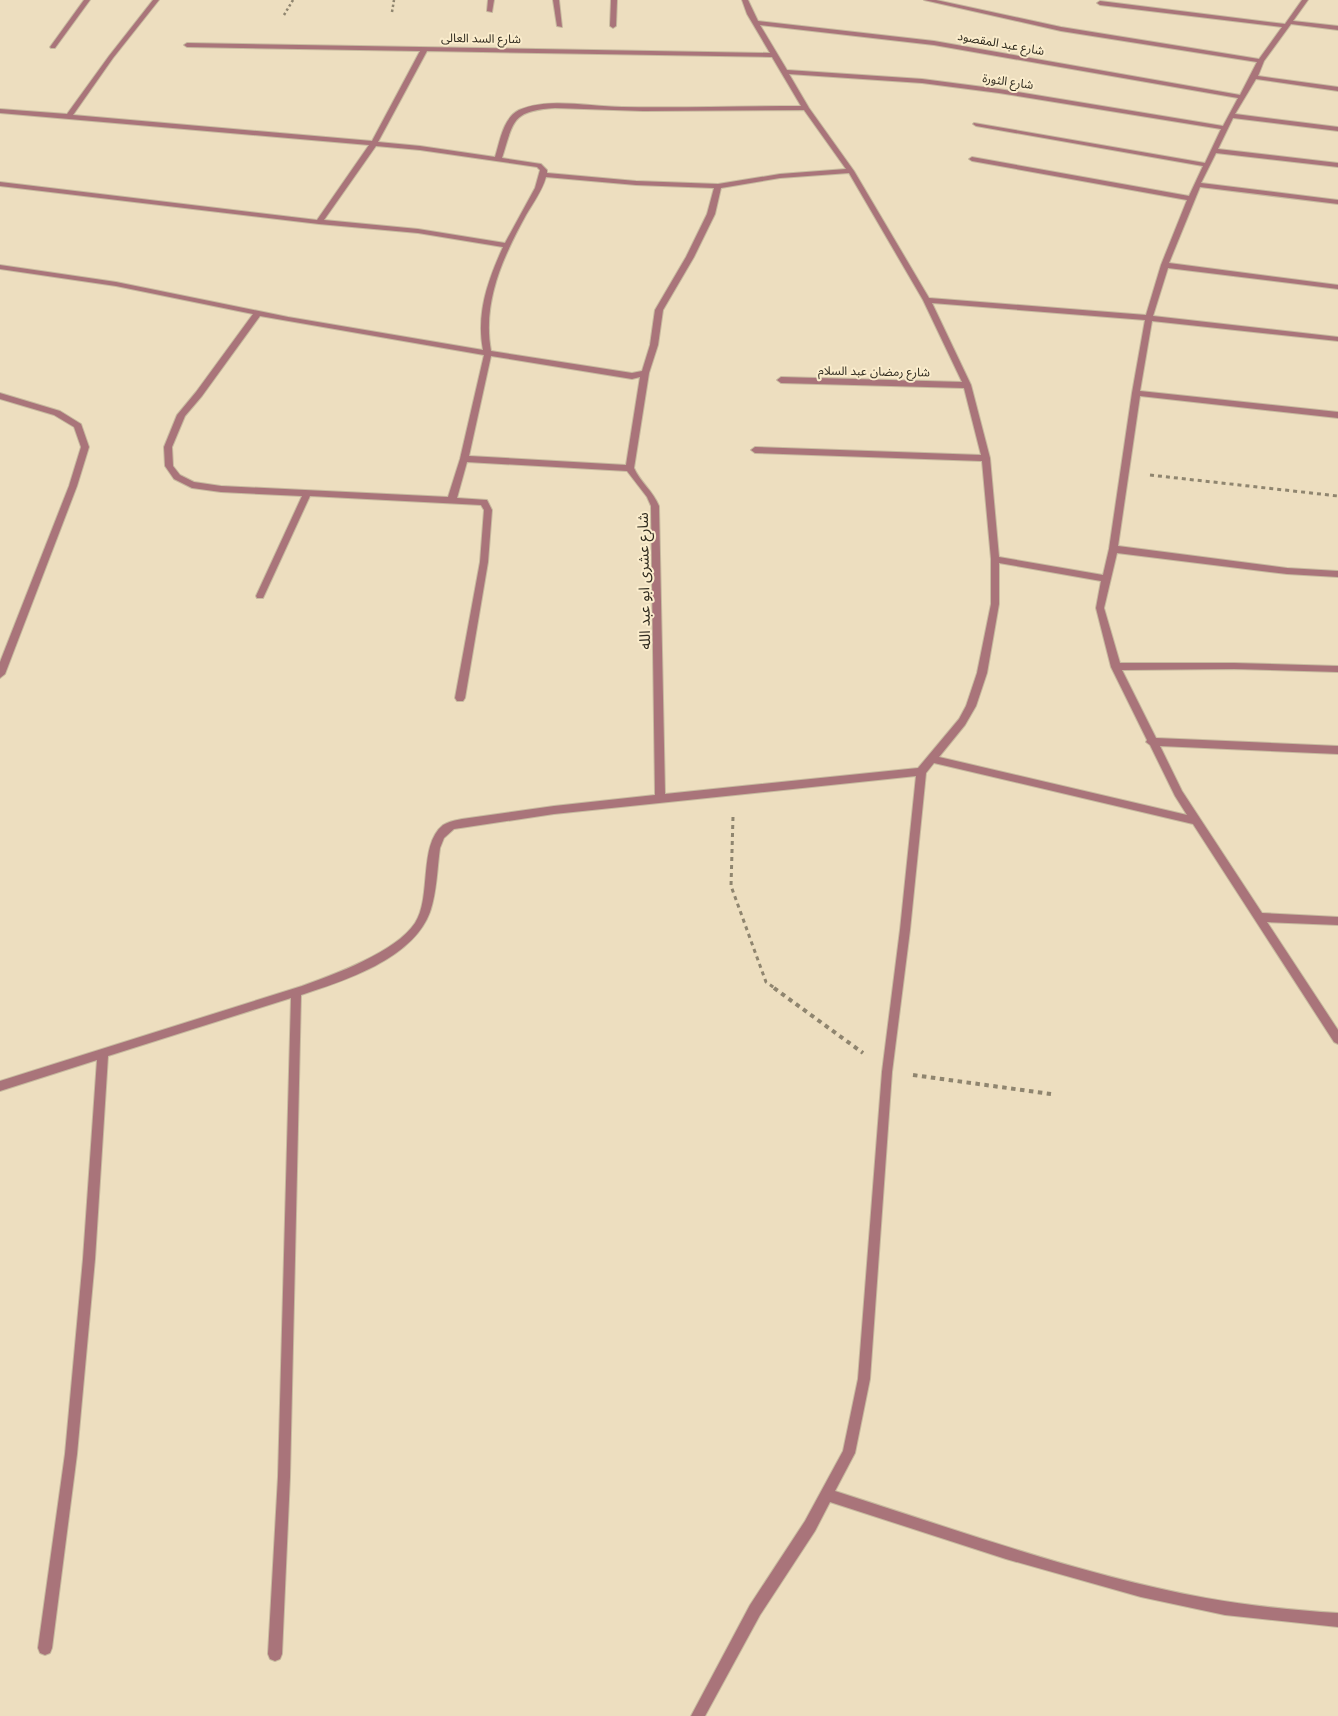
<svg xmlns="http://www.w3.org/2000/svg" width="1338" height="1716" font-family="'Open Sans','Noto Sans Arabic',sans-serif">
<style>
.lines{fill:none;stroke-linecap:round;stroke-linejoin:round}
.street-casing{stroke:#c7ba9f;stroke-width:2}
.path-far2{stroke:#8f856f;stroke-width:2.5;stroke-dasharray:2.5 2.5;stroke-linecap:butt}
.path-far1{stroke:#8f856f;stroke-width:3;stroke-dasharray:4 4;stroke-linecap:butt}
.path{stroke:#8f856f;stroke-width:4;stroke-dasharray:4.5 4.5;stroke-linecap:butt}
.street{fill:#a9747a;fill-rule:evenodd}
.labels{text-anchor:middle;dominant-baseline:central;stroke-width:4;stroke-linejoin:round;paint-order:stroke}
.far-street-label{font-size:12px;fill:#2e291d;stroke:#faeccc}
.street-label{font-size:15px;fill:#2e291d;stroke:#faeccc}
</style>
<rect width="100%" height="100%" fill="#eddebf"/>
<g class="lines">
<defs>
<g id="street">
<path d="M84 0H90L55 48H51L50 47Z"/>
<path d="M153 0H159L113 58 73 115 372 141 420 51 187 47 184 45 187 43 770 53 747 14 742 0H748L758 21 934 41 1240 95 1257 62 1061 31 924 0H936L1061 27 1259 59 1282 27 1100 5 1097 3 1100 1 1285 24 1302 0H1308L1293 21 1338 26V30L1291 24 1264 61 1258 76 1338 87V91L1256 79 1235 114 1338 127V131L1233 118 1218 149 1338 163V167L1216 153 1201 183 1338 200V204L1200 187 1169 263 1338 285V289L1168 268 1153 316 1338 337V341L1152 321 1140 391 1338 412V418L1140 396 1118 546 1287 568 1338 571V577L1287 574 1117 553 1104 608 1120 663H1234L1338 666V672L1234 669 1122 670 1156 738 1338 746V754L1160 746 1182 791 1262 913 1338 917V925L1267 922 1338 1030V1044L1334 1042 1193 824 934 763 926 773 910 930 892 1072 870 1379 855 1453 835 1491C957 1530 1081 1575 1206 1598 1250 1606 1294 1610 1338 1613V1627L1225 1615 1141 1597 1006 1559 830 1502 815 1531 760 1615 705 1716H691L750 1605 805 1521 843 1451 858 1379 882 1072 900 930 916 776 554 814 454 829 444 838 440 848C437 869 437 892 430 912 413 959 344 981 301 995L290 1477 282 1654 280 1659 275 1661 270 1659 268 1654 278 1477 291 998 108 1056 95 1259 77 1454 52 1648 50 1653 45 1655 40 1653 38 1648 65 1454 83 1259 97 1060 0 1091V1081L302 986C333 975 396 952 415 923 432 897 418 845 443 825 448 822 456 820 462 819L554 806 655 795 651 506 647 497 627 471 467 462 457 498 487 500 492 510 488 562 465 698 463 701H457L455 698 480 562 484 510 481 505 310 496 264 596 263 598H257L256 596 302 496 221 492 192 488 174 479 165 466 164 447 177 415 196 392 253 314 116 286 0 269V265L116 282 288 317 483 350C476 313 488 280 503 247L418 233 319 224 0 186V182L317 220 369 145 0 113V109L67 114 109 56ZM760 25 934 45 1238 98 1223 126 999 89 922 79 787 70ZM427 51 772 57 801 106C741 106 682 108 622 107 591 107 548 97 519 110 503 118 500 141 495 157L420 146 378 142ZM789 74 922 83 999 93 1221 129 1205 163 974 123 973 124 976 126 1203 166 1189 196 972 157 969 159 972 161 1187 200 1161 265 1146 315 929 298 854 171 809 108ZM555 108 643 111 804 110 846 169 780 174 718 184 636 181 547 173V170L541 164 502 158C514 120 512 111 555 108ZM376 146 420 150 537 167 540 170 535 188 505 243 418 229 324 220ZM849 173 923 300 962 382 781 377 777 380 781 383 964 388 981 455 755 447 751 450 755 453 982 461 991 559V604L977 673 966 706 959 719 918 768 665 794 659 506C653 491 640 482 634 468L649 373 658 345 663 310 694 257 715 214 721 188 780 178ZM546 177 636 185 714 188 707 214 686 257 655 310 650 345 642 371 632 373 491 351C482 302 503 257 526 215 533 203 542 191 546 177ZM932 303 1145 320 1132 393 1109 549 1103 575 999 557 990 458 971 385ZM260 316 484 355 460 459 448 497 221 486 194 482 180 475 173 466 172 447 185 416 202 396ZM491 356 632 379 640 377 626 465 469 456ZM999 563 1101 581 1096 608 1111 667 1147 740 1146 742 1150 745 1175 796 1187 815 939 757 965 725 976 706 987 673 999 604Z"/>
<path d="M488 0H494L492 12 487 11Z"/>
<path d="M553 0H559L562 27 557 26Z"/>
<path d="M611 0H617L616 26 613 28 610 26Z"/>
<path d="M0 393 60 411 81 424 89 447 77 486 5 674 0 678V662L69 486 81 447 74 427 54 415 0 399Z"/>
</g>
</defs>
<use href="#street" class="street-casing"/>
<g class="path-far2">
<path d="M392 12 394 0"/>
<path d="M284 15 293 0"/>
</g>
<g class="path-far1">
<path d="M1150 475 1338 496"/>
<path d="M733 817 731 886 766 982 776 989"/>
</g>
<g class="path">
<path d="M774 988 863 1053"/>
<path d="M913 1075 1051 1094"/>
</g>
<use href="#street" class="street"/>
</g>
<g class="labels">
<g class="far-street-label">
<text transform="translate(481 38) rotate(1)">شارع السد العالى</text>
<text transform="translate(1001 43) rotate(10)">شارع عبد المقصود</text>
<text transform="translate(1008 81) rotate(8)">شارع الثورة</text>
<text transform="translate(874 371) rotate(1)">شارع رمضان عبد السلام</text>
</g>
<g class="street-label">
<text transform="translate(643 581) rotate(-91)">شارع عشرى ابو عبد الله</text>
</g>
</g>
</svg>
